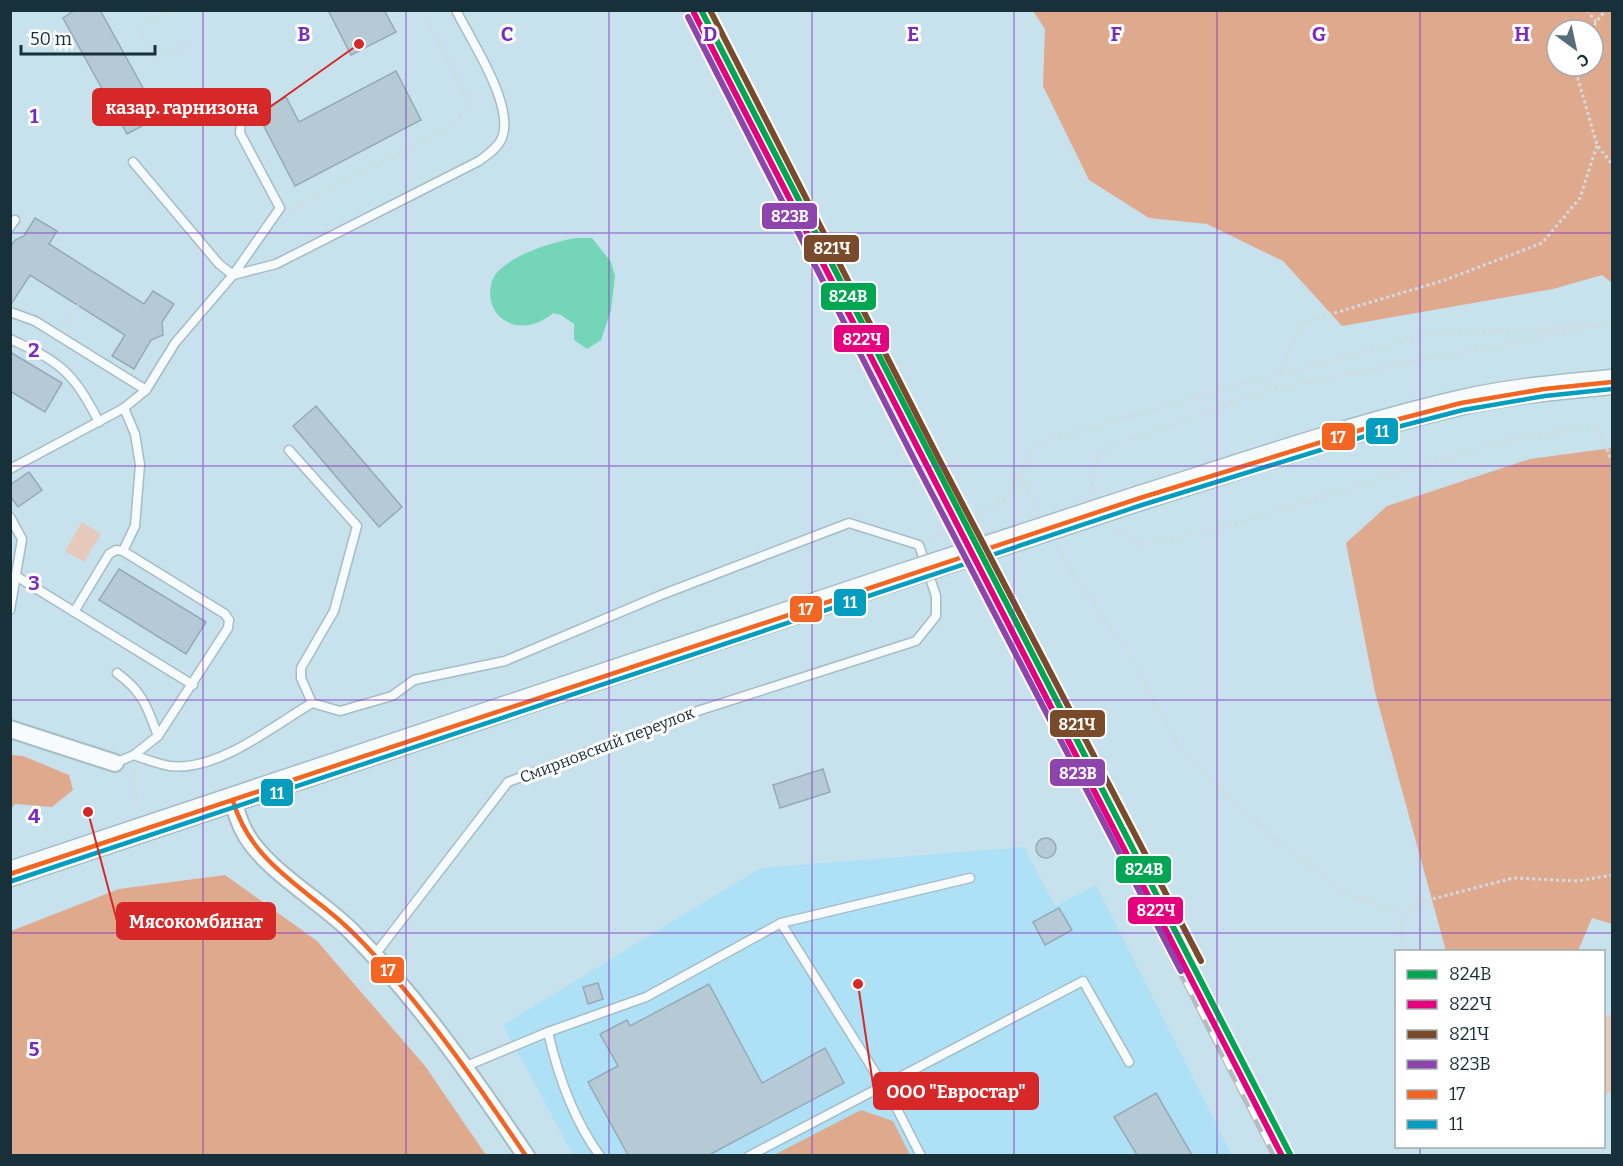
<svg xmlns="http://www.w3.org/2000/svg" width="1623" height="1166" font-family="Bitter,serif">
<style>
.built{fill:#afe1f6}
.green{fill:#e4c9bc}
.forest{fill:#dfa98d;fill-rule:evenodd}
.water{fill:#75d5b7}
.building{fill:#b6cad6;stroke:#96aab6;stroke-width:1.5}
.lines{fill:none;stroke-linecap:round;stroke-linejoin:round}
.service-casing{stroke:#a5bdc6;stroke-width:11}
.minor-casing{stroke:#a5bdc6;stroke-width:20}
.secondary-casing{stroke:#a5bdc6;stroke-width:27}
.path{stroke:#d2dbdf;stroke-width:3;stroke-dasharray:3 3;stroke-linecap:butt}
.service{stroke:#f7fbfc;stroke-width:8}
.minor{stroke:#f7fbfc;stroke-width:16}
.secondary{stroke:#f7fbfc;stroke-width:24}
.rail-casing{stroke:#b3bbbe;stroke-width:7}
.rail{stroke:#fff;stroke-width:4.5;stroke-dasharray:14;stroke-linecap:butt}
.secondary-bridge-casing{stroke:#a5bdc6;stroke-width:27;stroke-linecap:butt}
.secondary-bridge{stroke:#f7fbfc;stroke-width:24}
.bus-1-casing{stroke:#fff;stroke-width:9}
.bus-2-casing{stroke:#fff;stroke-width:9}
.bus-1{stroke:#f26522;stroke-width:4.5}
.bus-2{stroke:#029dbf;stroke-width:4.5}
.rail-1-casing{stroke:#fff;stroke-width:10}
.rail-2-casing{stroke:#fff;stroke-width:10}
.rail-3-casing{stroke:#fff;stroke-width:10}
.rail-4-casing{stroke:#fff;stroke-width:10}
.rail-1{stroke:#00a651;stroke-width:6}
.rail-2{stroke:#e5007d;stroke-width:6}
.rail-3{stroke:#7a4b2a;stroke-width:6}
.rail-4{stroke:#8e44ad;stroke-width:6}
.grid{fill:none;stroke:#7b2cbf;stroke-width:1.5;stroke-opacity:0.55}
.labels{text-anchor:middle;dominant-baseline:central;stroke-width:6;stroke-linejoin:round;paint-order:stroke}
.street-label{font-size:16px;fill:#18303a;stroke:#fff}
.grid-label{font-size:20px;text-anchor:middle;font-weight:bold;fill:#7b2cbf;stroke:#fff;stroke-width:6;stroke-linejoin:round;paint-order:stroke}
.leader{fill:none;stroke:#d62828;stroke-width:2}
.callout-dot{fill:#d62828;stroke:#fff;stroke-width:2}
.callout{fill:#d62828;stroke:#d62828;stroke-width:2}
.callout-label{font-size:18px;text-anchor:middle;font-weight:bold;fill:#fff}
.line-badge{stroke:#fff;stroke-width:2}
.badge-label{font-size:16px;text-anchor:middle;font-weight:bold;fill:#fff}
</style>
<rect width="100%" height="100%" fill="#c7e2ed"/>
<path class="built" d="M1024 847 1055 906 1096 885 1232 1155H573L503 1025 760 868Z"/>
<g class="green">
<path d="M82 522 101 534 84 562 65 551Z"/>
<path d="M1612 1014V1092L1604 1094V1017Z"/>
</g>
<g class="forest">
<path d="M1033 11H1612V283L1602 275 1553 289 1342 326 1283 261 1207 224 1149 218 1089 180 1043 86 1045 29ZM1557 30H1593V66H1557Z"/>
<path d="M1612 448V924L1592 918 1578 951H1446L1375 692 1346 543 1387 506 1530 459Z"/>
<path d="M11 755 23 756 69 775 73 790 52 807 15 804 11 809Z"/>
<path d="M225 875 317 941 425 1066 486 1155H11V931L119 889Z"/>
<path d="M861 1110 893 1121 910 1155H774Z"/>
</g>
<path class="water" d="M576 238H592L611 262 615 276 611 310 601 340 587 349 574 340V324L561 315 553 313C521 341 481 318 492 281 499 258 555 241 576 238Z"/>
<g class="building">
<path d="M75 10H100L159 117 127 134 63 18Z"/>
<path d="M328 10H384L396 32 351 55Z"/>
<path d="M396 71 421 120 295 186 257 113 286 97 299 122Z"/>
<path d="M35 218 57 231 49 244 144 304 153 291 174 304 162 322 163 335 151 340 134 369 112 356 125 335 30 275 10 306 11 246 15 240 24 236Z"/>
<path d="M10 352 62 383 45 412 10 391Z"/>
<path d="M316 406 402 507 379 527 293 426Z"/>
<path d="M29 472 42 490 18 507 10 496V485Z"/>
<path d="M119 569 206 622 186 654 99 600Z"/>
<path d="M823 769 830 792 780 808 773 785Z"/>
<circle cx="1046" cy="848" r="10"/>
<path d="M1059 908 1072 930 1045 945 1033 922Z"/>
<path d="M598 983 603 999 588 1004 583 987Z"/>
<path d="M709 984 762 1083 825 1048 844 1083 709 1155H628L588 1082 618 1066 600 1034 627 1020 630 1026Z"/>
<path d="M1156 1093 1192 1155H1137L1114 1117Z"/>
</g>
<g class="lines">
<defs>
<g id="service">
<path d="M241 121 240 133 280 208 233 275 276 264 479 161C487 155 498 148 502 138 515 105 471 41 456 10"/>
<path d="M10 227 15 220"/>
<path d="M10 312 35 321 146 390 175 343 233 275 219 264 133 162"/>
<path d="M10 339C62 363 73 372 99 422"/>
<path d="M10 469 124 408 146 390"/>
<path d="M10 517 22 539 10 610"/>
<path d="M123 551 135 526 140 465 135 434 124 408"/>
<path d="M16 576 193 685"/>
<path d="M74 612 109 554 116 550 123 551 225 614 229 620 228 628 158 736 134 755 115 763"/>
<path d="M117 673C143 692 147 707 158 736"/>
<path d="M312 703 340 711 392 696 414 680 505 661 661 595 849 523 919 545 936 596V616L916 641 685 715 508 782 374 956"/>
<path d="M134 755C145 759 158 764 170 766 217 772 273 726 312 703L301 678V668L334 611 357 526 289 450"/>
<path d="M781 923 893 1101 921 1156"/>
<path d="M548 1032C558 1076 573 1119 600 1156"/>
<path d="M464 1067 548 1032 646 997 781 923 970 878"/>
<path d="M749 1156 1083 981 1129 1062"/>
</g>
<g id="minor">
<path d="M10 729 115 763"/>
<path d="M233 801C236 811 239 822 244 831 262 868 323 902 353 933 419 1000 474 1079 526 1156"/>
</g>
<g id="secondary">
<path d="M1140 498C1246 465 1351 428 1459 403 1509 391 1561 387 1612 382"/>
<path d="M10 874 884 582"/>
</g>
</defs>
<use href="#service" class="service-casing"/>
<use href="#minor" class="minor-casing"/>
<use href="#secondary" class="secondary-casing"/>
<g class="path">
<path d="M171 10 138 27 155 60 190 43"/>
<path d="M1587 10 1596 22"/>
<path d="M1593 31 1596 22 1606 10"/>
<path d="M1582 66 1578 79 1597 145 1612 164"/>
<path d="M291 209 444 131 468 108 467 97 422 10"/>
<path d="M1602 325H1612"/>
<path d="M64 326 78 305"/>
<path d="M1280 374 1301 323 1445 280 1542 243 1580 198 1597 145"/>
<path d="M1020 474 1039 511"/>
<path d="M1095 491 1091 482 1098 452 1267 390 1602 325"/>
<path d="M1115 529 1143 545 1228 526 1502 441 1596 425 1612 461"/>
<path d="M929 540 1007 498 1035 444 1243 384 1426 335 1590 326"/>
<path d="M1057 546 1071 572 1127 650 1179 747 1231 801 1341 891 1405 914"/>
<path d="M135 768 136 805"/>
<path d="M1405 952 1400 929 1405 914 1417 903 1513 878 1578 881 1612 875"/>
<path d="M1449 1146 1451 1156"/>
</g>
<use href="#service" class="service"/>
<use href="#minor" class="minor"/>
<use href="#secondary" class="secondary"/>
<defs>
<path id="rail" d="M688 10 1275 1156"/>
</defs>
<use href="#rail" class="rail-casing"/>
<use href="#rail" class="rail"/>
<defs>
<path id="secondary-bridge" d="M884 582 1140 498"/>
</defs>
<use href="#secondary-bridge" class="secondary-bridge-casing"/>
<use href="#secondary-bridge" class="secondary-bridge"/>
<defs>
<g id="bus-1">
<path d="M233 801C248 852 286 877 326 909 345 924 362 941 378 959 433 1020 480 1088 526 1156"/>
<path d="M10 874 1140 498 1380 424 1461 403 1544 389 1612 382"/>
</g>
<path id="bus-2" d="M12 881 1142 505 1382 431 1463 410 1545 396 1612 389"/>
</defs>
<use href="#bus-1" class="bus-1-casing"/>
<use href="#bus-2" class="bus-2-casing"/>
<use href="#bus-1" class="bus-1"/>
<use href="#bus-2" class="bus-2"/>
<defs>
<path id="rail-1" d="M701 10 1291 1156"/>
<path id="rail-2" d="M694 13 1282 1156"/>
<path id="rail-3" d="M710 10 938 457 1201 961"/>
<path id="rail-4" d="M688 17 918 467 1181 971"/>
</defs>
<use href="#rail-1" class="rail-1-casing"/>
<use href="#rail-2" class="rail-2-casing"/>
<use href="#rail-3" class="rail-3-casing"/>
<use href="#rail-4" class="rail-4-casing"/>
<use href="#rail-1" class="rail-1"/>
<use href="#rail-2" class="rail-2"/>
<use href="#rail-3" class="rail-3"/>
<use href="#rail-4" class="rail-4"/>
</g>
<path class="grid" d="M203 10V1156M406 10V1156M609 10V1156M812 10V1156M1014 10V1156M1217 10V1156M1420 10V952M10 233H1612M10 466H1612M10 700H1612M10 933H1612M1420 1146V1156"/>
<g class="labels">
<g class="street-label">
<text transform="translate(607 745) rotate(-21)">Смирновский переулок</text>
</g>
</g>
<g class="grid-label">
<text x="304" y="41">B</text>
<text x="507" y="41">C</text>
<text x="710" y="41">D</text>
<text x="913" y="41">E</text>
<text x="1116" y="41">F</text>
<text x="1319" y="41">G</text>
<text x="1522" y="41">H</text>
<text x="34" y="123">1</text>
<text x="34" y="357">2</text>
<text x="34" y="590">3</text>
<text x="34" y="823">4</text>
<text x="34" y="1056">5</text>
</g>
<path class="leader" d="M359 44L270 107M88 812L117 921M858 984L874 1091"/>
<g class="callout-dot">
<circle cx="359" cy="44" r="6"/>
<circle cx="88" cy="812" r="6"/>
<circle cx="858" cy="984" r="6"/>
</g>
<g class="callout">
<rect x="93" y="89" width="177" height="36" rx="6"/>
<rect x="117" y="903" width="158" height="36" rx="6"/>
<rect x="874" y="1073" width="164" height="36" rx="6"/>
</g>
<g class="callout-label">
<text x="182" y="114">казар. гарнизона</text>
<text x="196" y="928">Мясокомбинат</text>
<text x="956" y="1098">ООО "Евростар"</text>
</g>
<g class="line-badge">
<rect x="761" y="202" width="57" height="28" rx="6" fill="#8e44ad"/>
<rect x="803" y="234" width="57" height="29" rx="6" fill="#7a4b2a"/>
<rect x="820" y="282" width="57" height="29" rx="6" fill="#00a651"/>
<rect x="833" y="324" width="57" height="29" rx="6" fill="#e5007d"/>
<rect x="1365" y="417" width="34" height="28" rx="6" fill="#029dbf"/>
<rect x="1321" y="422" width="35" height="29" rx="6" fill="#f26522"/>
<rect x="833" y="588" width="34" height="29" rx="6" fill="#029dbf"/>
<rect x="789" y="595" width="34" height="28" rx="6" fill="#f26522"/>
<rect x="1049" y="709" width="57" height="29" rx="6" fill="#7a4b2a"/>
<rect x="1049" y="758" width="57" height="29" rx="6" fill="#8e44ad"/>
<rect x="260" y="778" width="34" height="29" rx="6" fill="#029dbf"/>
<rect x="1115" y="855" width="57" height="29" rx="6" fill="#00a651"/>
<rect x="1127" y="896" width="57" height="29" rx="6" fill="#e5007d"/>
<rect x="370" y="956" width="35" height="28" rx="6" fill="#f26522"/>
</g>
<g class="badge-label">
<text x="790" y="222">823В</text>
<text x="832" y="254">821Ч</text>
<text x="848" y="302">824В</text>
<text x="862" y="345">822Ч</text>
<text x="1382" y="437">11</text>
<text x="1338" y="443">17</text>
<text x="850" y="608">11</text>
<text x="806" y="615">17</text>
<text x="1077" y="730">821Ч</text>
<text x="1078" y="779">823В</text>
<text x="277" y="799">11</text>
<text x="1144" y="875">824В</text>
<text x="1156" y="916">822Ч</text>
<text x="388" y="976">17</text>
</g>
<rect width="1623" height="1166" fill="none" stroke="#18303a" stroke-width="24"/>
<rect x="1395" y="950" width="210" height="198" fill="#ffffff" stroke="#a3acb0" stroke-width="1.5"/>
<rect x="1407" y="970" width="30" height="9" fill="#00a651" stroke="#a3acb0" stroke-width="1.5"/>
<text x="1449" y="980" font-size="18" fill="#18303a">824В</text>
<rect x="1407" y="1000" width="30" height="9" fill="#e5007d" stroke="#a3acb0" stroke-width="1.5"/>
<text x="1449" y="1010" font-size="18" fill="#18303a">822Ч</text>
<rect x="1407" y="1030" width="30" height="9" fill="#7a4b2a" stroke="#a3acb0" stroke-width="1.5"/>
<text x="1449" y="1040" font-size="18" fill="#18303a">821Ч</text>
<rect x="1407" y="1060" width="30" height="9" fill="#8e44ad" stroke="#a3acb0" stroke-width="1.5"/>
<text x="1449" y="1070" font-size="18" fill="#18303a">823В</text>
<rect x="1407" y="1090" width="30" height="9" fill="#f26522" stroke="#a3acb0" stroke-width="1.5"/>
<text x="1449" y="1100" font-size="18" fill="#18303a">17</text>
<rect x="1407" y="1120" width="30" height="9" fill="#029dbf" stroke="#a3acb0" stroke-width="1.5"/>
<text x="1449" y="1130" font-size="18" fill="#18303a">11</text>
<g transform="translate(1575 48) rotate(147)"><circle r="28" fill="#ffffff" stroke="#a3acb0" stroke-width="1.5"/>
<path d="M0-4.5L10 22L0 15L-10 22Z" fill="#556e79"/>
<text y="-9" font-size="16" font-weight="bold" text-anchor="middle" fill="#18303a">С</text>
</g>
<path d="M21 45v9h134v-9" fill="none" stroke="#18303a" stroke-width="3"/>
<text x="30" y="45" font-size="18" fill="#18303a" stroke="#ffffff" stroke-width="4.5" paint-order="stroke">50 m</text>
</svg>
